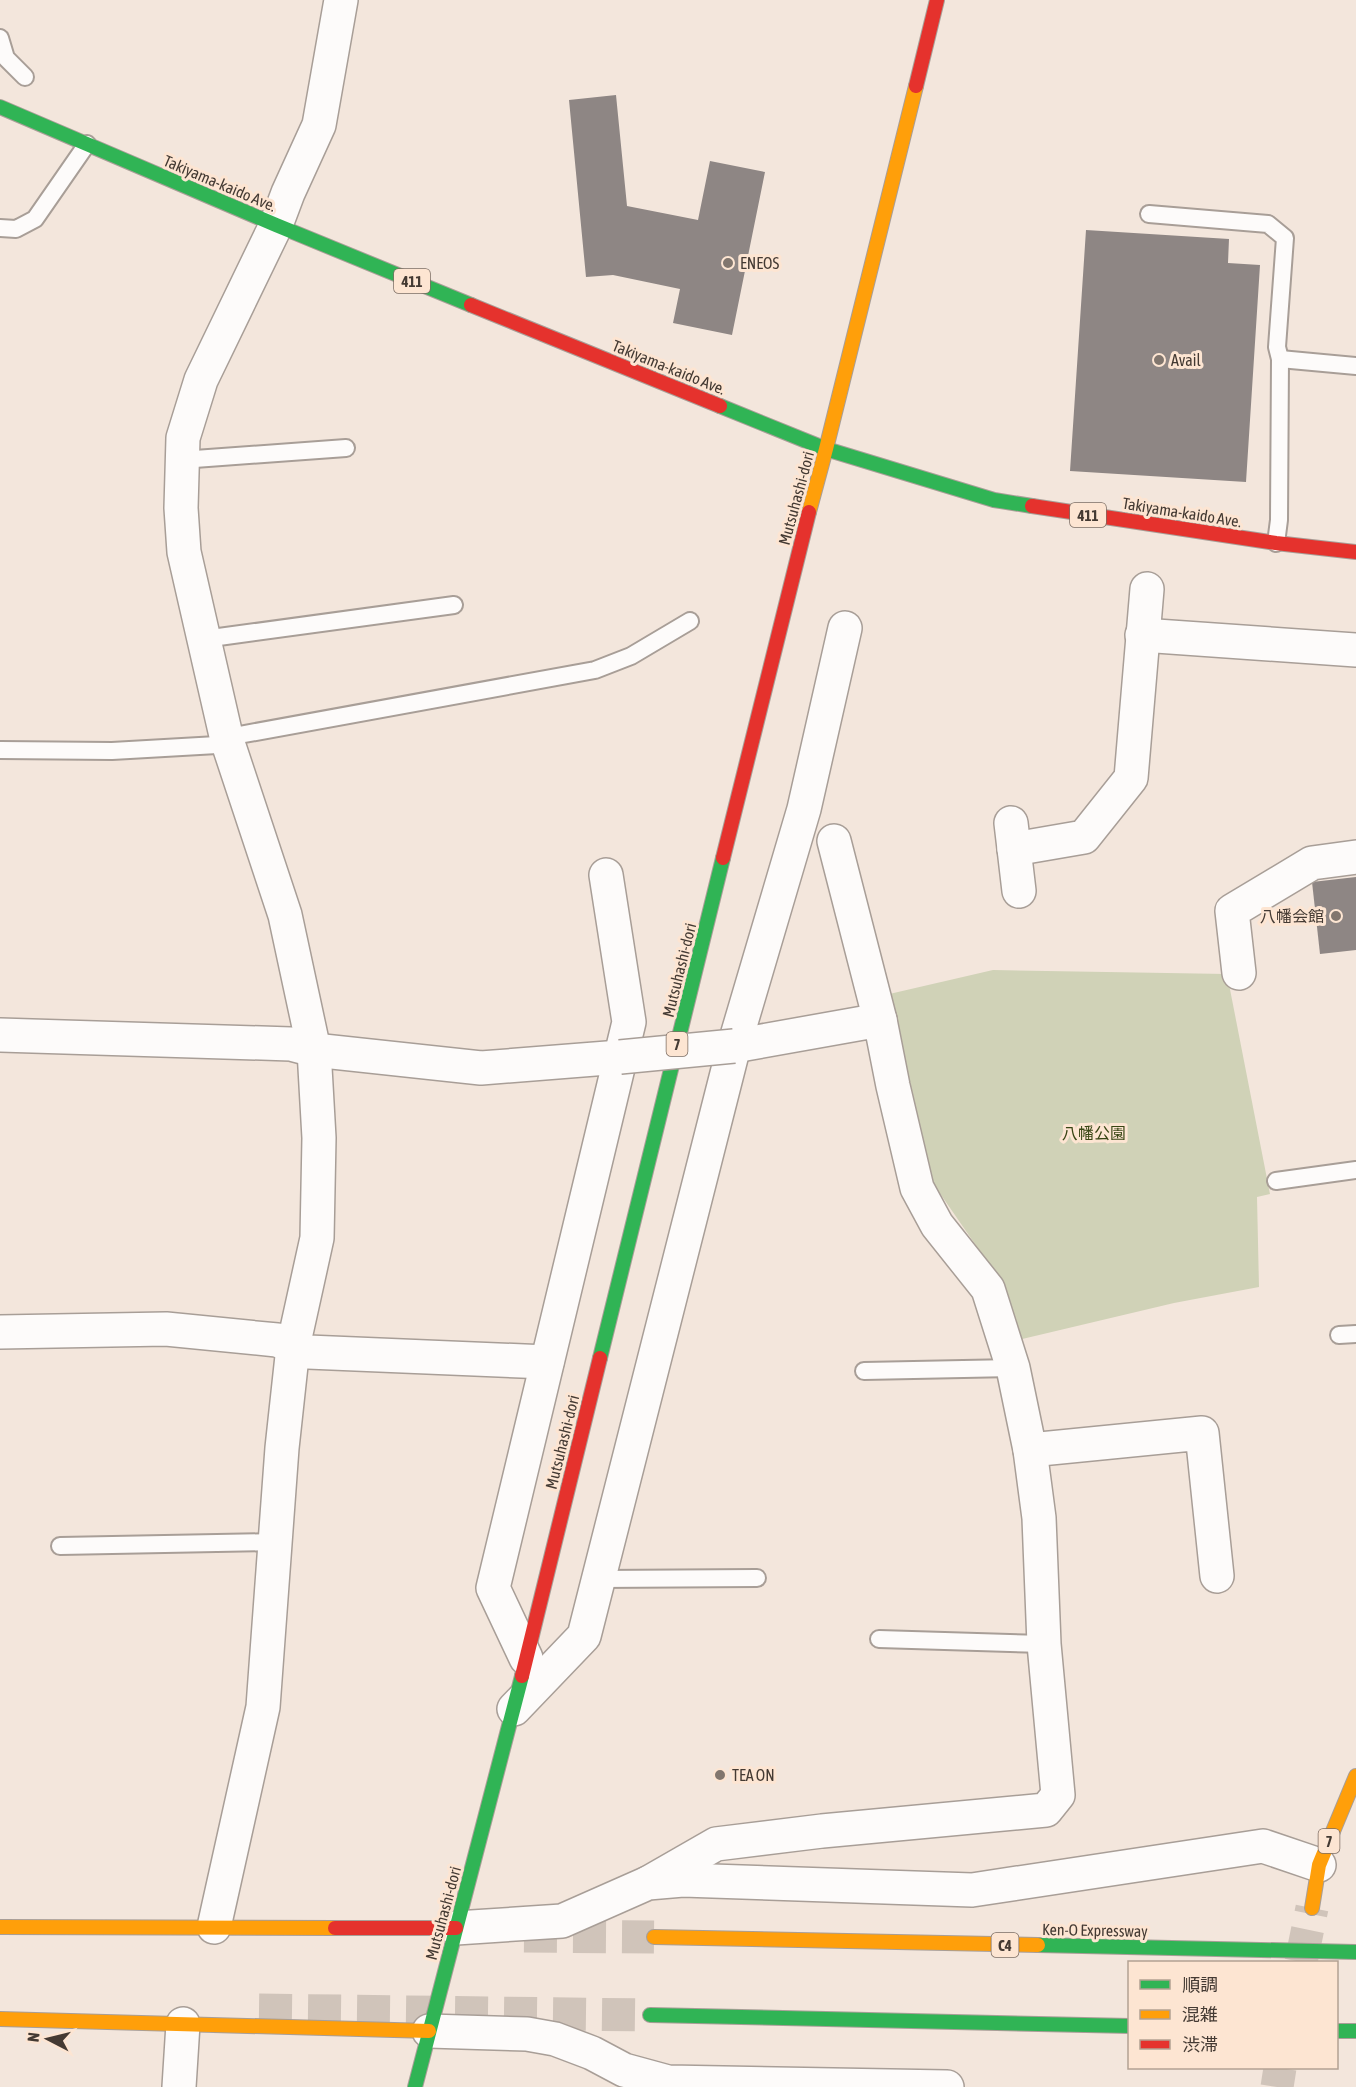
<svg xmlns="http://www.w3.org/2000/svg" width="1356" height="2087" font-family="'Asap Condensed','Noto Sans JP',sans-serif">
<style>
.green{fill:#d0d2b7}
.building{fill:#8e8684}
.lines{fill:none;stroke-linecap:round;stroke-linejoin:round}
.primary-tunnel{stroke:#d0c4ba;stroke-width:33;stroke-dasharray:33 16;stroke-linecap:butt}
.highway-tunnel{stroke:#d0c4ba;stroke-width:33;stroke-dasharray:33 16;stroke-linecap:butt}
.lane-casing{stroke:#a89e97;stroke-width:20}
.street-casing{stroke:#a89e97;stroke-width:36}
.fast-casing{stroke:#a89e97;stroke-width:16}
.slow-casing{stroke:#a89e97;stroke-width:16}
.jam-casing{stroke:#a89e97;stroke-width:16}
.lane{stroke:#fdfbfa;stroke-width:16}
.street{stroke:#fdfbfa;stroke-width:33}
.fast{stroke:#30b455;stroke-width:14}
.slow{stroke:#ff9f0a;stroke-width:14}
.jam{stroke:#e5322d;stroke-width:14}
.street-bridge-casing{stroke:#a89e97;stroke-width:36;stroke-linecap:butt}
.street-bridge{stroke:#fdfbfa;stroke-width:33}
.poi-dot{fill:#81766e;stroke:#fde5d2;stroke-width:2}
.labels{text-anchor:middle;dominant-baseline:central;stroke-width:6;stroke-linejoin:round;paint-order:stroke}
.shield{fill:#fde5d2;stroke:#7c6d63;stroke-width:1.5}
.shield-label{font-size:15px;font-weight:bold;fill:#443a33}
.street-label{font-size:16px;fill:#443a33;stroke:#fde5d2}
.poi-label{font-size:16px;fill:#443a33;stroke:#fde5d2;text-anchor:start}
.park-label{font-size:16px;fill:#384513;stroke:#fde5d2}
</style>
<rect width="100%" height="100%" fill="#f3e6dc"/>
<path class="green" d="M993 970 1227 974 1270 1194 1257 1197 1259 1287 1174 1303 1018 1340 995 1273 930 1179 885 995Z"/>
<g class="building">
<path d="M616 95 627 206 698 220 710 161 765 172 732 335 673 323 680 289 613 275 586 277 569 100Z"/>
<path d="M1086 230 1229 239 1228 263 1260 265 1246 482 1070 471Z"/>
<path d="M1356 877V950L1320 954 1312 882Z"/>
</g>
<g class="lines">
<g class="primary-tunnel">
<path d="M1301 1962 1312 1908"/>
<path d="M1277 2087 1280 2068"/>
</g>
<g class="highway-tunnel">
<path d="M524 1936 654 1937"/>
<path d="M259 2010 650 2015"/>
</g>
<defs>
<g id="lane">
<path d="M0 38 6 58 25 77"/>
<path d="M1149 214 1268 224 1285 238 1277 347 1280 359 1279 520 1276 543"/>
<path d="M0 228 16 229 35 219 87 144"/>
<path d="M1280 359 1356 366"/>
<path d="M181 460 346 448"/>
<path d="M204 639 454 605"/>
<path d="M0 750 112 751 217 745 239 735 595 670 631 656 690 621"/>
<path d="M1276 1181 1356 1170"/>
<path d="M1339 1335 1356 1334"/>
<path d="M864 1371 1013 1368"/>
<path d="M60 1546 275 1542"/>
<path d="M599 1579 757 1578"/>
<path d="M879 1639 1044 1644"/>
</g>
<g id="street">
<path d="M1142 635 1356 650"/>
<path d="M1011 823 1019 891"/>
<path d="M834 841 880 1020"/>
<path d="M1014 849 1084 837 1131 778 1147 589"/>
<path d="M1239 973 1232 911 1312 863 1356 857"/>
<path d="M0 1035 291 1044 314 1050 481 1068 620 1057"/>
<path d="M0 1332 166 1329 277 1340 308 1352 547 1362"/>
<path d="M1030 1450 1202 1433 1217 1576"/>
<path d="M526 1658 493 1588 629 1022 606 875"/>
<path d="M514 1709 584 1636 734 1046 804 809 845 628"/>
<path d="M648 1883 716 1844 822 1831 1046 1810 1058 1795 1044 1644 1039 1518 1030 1450 1013 1368 988 1289 937 1225 917 1188 893 1086 880 1020 734 1046"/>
<path d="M214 1927 263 1707 282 1448 293 1347 317 1238 319 1138 314 1050 285 915 227 740 184 552 181 508 183 438 201 380 276 225 288 193 319 125 341 0"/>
<path d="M456 1928 562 1921 648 1883 683 1880 972 1890 1263 1846 1319 1865"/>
<path d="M429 2031 527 2034 555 2039 592 2053 624 2070 668 2082 947 2087"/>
<path d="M179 2087 183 2024"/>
</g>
<g id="fast">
<path d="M0 107 276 225 471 305"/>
<path d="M720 406 826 449 994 500 1032 506"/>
<path d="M600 1358 723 858"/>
<path d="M1038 1945 1356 1952"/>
<path d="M650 2015 1130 2026"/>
<path d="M1336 2031H1356"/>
<path d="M415 2087 522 1676"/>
</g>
<g id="slow">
<path d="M809 512 826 449 916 86"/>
<path d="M1312 1908 1319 1865 1356 1776"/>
<path d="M0 1927 335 1928"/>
<path d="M654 1937 1038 1945"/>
<path d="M0 2019 429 2031"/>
</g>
<g id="jam">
<path d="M916 86 937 0"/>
<path d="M471 305 720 406"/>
<path d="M1032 506 1276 543 1356 552"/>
<path d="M723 858 809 512"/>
<path d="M522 1676 600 1358"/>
<path d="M335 1928H456"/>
</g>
</defs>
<use href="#lane" class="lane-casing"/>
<use href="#street" class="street-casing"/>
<use href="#fast" class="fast-casing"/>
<use href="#slow" class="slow-casing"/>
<use href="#jam" class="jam-casing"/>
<use href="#lane" class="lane"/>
<use href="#street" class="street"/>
<use href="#fast" class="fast"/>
<use href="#slow" class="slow"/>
<use href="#jam" class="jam"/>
<defs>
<path id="street-bridge" d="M620 1057 734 1046"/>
</defs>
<use href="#street-bridge" class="street-bridge-casing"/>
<use href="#street-bridge" class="street-bridge"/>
</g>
<g class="poi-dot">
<circle cx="728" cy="263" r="6"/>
<circle cx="1159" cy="360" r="6"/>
<circle cx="1336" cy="916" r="6"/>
<circle cx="720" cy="1775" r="6"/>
</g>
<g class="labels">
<g class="shield">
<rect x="394" y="269" width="36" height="24" rx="4.5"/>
<rect x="1070" y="503" width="36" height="24" rx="4.5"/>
<rect x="666.5" y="1032" width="21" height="24" rx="4.5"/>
<rect x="1318.5" y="1829" width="21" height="24" rx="4.5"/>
<rect x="991.5" y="1933" width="27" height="24" rx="4.5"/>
</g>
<g class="shield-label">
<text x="412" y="281">411</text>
<text x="1088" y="515">411</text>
<text x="677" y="1044">7</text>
<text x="1329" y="1841">7</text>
<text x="1005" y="1945">C4</text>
</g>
<g class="street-label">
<text transform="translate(220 183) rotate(23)">Takiyama-kaido Ave.</text>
<text transform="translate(669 367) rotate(22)">Takiyama-kaido Ave.</text>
<text transform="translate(796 498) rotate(-75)">Mutsuhashi-dori</text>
<text transform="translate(1182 512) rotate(9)">Takiyama-kaido Ave.</text>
<text transform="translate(679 970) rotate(-76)">Mutsuhashi-dori</text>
<text transform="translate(562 1442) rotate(-76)">Mutsuhashi-dori</text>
<text transform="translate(443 1913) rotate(-75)">Mutsuhashi-dori</text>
<text transform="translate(1095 1930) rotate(1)">Ken-O Expressway</text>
</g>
<g class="poi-label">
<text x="740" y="263">ENEOS</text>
<text x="1171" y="360">Avail</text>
<text x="1324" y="916" text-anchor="end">八幡会館</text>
<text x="732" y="1775">TEA ON</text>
</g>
<g class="park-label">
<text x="1094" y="1133">八幡公園</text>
</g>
</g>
<rect x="1128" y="1961" width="210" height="108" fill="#fde5d2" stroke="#b3a192" stroke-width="1.5"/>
<rect x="1140" y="1980" width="30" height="9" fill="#30b455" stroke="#b3a192" stroke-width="1.5"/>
<text x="1182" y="1991" font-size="18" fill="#443a33">順調</text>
<rect x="1140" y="2010" width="30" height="9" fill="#ff9f0a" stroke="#b3a192" stroke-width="1.5"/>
<text x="1182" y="2021" font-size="18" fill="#443a33">混雑</text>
<rect x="1140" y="2040" width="30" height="9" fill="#e5322d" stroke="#b3a192" stroke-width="1.5"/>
<text x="1182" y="2051" font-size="18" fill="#443a33">渋滞</text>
<g transform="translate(48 2039) rotate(277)" stroke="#fde5d2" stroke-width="4.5" paint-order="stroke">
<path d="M0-4.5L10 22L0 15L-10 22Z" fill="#443a33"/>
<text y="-9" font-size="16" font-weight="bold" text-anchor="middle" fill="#443a33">N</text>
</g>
</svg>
